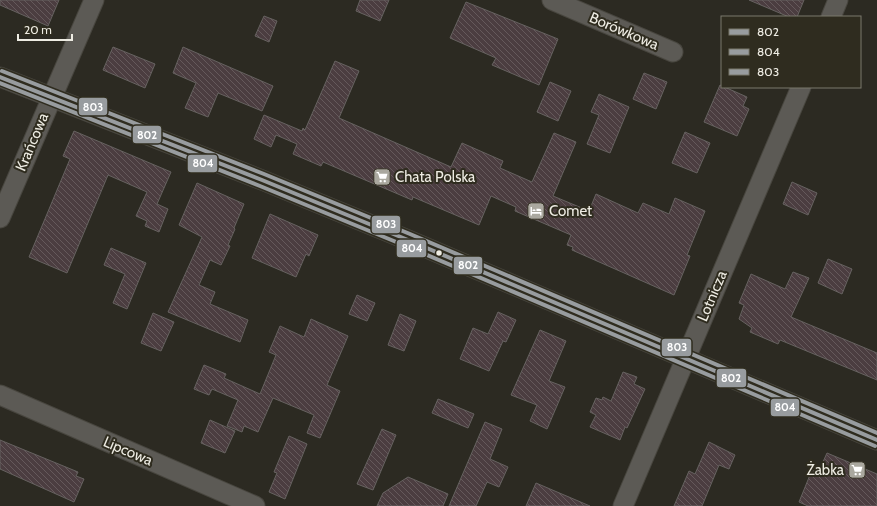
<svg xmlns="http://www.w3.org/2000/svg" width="877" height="506" font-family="Cabin,sans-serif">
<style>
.building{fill:url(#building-back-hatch);stroke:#666260}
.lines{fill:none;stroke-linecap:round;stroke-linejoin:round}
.minor-casing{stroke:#48463f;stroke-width:21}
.minor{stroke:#5c5a55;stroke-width:19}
.bus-1-casing{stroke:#2f2c1f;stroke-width:7}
.bus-2-casing{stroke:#2f2c1f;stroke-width:7}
.bus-3-casing{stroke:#2f2c1f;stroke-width:7}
.bus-1{stroke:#989c9f;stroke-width:4}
.bus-2{stroke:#989c9f;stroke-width:4}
.bus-3{stroke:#989c9f;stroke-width:4}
.bus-dot{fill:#eeece3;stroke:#2f2c1f;stroke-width:1.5}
.labels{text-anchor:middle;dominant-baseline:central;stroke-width:4;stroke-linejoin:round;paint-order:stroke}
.street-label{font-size:15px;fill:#eeece3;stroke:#2f2c1f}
.poi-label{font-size:15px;fill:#eeece3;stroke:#2f2c1f;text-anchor:start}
.line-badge{stroke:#2f2c1f;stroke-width:1.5}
.badge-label{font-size:11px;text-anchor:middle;font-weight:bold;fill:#fff}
</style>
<defs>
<pattern id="building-back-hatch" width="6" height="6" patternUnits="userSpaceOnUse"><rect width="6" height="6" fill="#4b3d40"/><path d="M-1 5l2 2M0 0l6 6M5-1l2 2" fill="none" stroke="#65595b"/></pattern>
</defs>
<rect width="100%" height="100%" fill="#2c2a22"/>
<g class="building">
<path d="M0 0H59L48 26 0 5Z"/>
<path d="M360 0H389L380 21 356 11Z"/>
<path d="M749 0H804L797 17H789Z"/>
<path d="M466 2 558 39 539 85 492 65 496 58 450 38Z"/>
<path d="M264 16 277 21 269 42 255 36Z"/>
<path d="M113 47 155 64 145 88 103 70Z"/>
<path d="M183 47 273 86 262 111 218 93 208 117 185 108 196 83 173 73Z"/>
<path d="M335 61 359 71 339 118 451 167 462 143 503 161 500 168 532 182 554 133 576 142 553 196 589 211 596 194 638 213 643 203 669 214 675 198 705 211 687 255 690 256 674 295 572 250 573 247 567 245 571 235 515 211 516 207 491 196 479 225 413 197 412 200 323 162 321 166 293 154 297 144 276 135 271 147 254 139 264 115 302 131 303 128 305 130Z"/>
<path d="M644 73 667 82 656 109 633 99Z"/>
<path d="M550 82 571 91 558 121 537 112Z"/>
<path d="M720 85 747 97 743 106 749 109 737 136 704 122Z"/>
<path d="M599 94 629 107 610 153 587 144 599 115 591 112Z"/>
<path d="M74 131 171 172 157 204 168 209 159 232 145 226 147 221 136 216 147 192 108 175 67 273 29 257 70 159 63 156Z"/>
<path d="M685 132 710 143 697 173 672 163Z"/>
<path d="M792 182 817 193 808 215 783 204Z"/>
<path d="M197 183 244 204 234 228 235 229 228 245 230 246 221 265 210 260 199 285 215 292 210 304 248 320 240 342 168 312 202 237 179 225Z"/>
<path d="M270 214 318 235 309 256 306 254 296 277 252 258Z"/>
<path d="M111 248 146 263 127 309 113 303 125 274 104 265Z"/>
<path d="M828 259 852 269 842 294 818 283Z"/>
<path d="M793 272 809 278 791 317 877 353V380L780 340 778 344 750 332 752 328 739 319 744 305 739 303 751 274 785 289Z"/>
<path d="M357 295 375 303 367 321 349 314Z"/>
<path d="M498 312 516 320 506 342 503 341 489 371 460 359 473 328 488 334Z"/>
<path d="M153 313 174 322 161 351 141 343Z"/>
<path d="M400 314 416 321 404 351 388 345Z"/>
<path d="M311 319 348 336 327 385 340 391 320 438 307 433 314 415 273 398 258 432 244 426 242 432 227 426 238 400 212 389 209 395 194 389 204 365 226 374 224 378 260 394 276 355 269 352 280 326 304 337Z"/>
<path d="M540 330 566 341 549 381 565 387 547 429 530 421 537 405 511 395Z"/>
<path d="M623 372 637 377 634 384 645 389 627 428 625 427 620 440 590 427 596 415 590 412 596 398 602 400 603 397 611 401Z"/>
<path d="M438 399 474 414 468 428 432 413Z"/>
<path d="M210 420 235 431 225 453 201 443Z"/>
<path d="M485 422 502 429 490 459 508 467 499 487 487 482 476 506H449Z"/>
<path d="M382 429 396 435 373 490 357 484Z"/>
<path d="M289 436 307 444 285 499 269 492 277 473 274 472Z"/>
<path d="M0 440 78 472 76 476 84 479 74 502 0 469Z"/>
<path d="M709 442 735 455 729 469 719 465 702 506H674L689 471 695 474Z"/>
<path d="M827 453 877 474V506H808L799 502 812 470 818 473Z"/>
<path d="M408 477 448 494 443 506H377L383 493Z"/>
<path d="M536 483 590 506H526Z"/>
</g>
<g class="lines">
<defs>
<g id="minor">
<path d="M552 0 673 52"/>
<path d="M831 17 838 0"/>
<path d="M0 77 262 180 408 240 877 440"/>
<path d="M0 218 94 0"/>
<path d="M0 395 255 506"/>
<path d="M623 506 801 87"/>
</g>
</defs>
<use href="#minor" class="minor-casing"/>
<use href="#minor" class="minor"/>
<defs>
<path id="bus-1" d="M0 77 262 180 408 240 877 440"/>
<path id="bus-2" d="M0 83 260 186 406 246 875 446"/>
<path id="bus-3" d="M2 71 264 174 410 234 877 433"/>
</defs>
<use href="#bus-1" class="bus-1-casing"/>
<use href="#bus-2" class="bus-2-casing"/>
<use href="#bus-3" class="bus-3-casing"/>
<use href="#bus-1" class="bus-1"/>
<use href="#bus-2" class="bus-2"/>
<use href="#bus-3" class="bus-3"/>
</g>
<defs>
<symbol id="supermarket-square" viewBox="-11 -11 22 22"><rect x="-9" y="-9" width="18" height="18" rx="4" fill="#aaa89f" stroke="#2f2c1f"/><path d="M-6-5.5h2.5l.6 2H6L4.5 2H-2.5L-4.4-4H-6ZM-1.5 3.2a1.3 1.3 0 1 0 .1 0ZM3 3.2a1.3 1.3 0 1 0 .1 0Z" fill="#fff"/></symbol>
<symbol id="hotel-square" viewBox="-11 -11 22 22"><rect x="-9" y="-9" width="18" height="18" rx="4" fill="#aaa89f" stroke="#2f2c1f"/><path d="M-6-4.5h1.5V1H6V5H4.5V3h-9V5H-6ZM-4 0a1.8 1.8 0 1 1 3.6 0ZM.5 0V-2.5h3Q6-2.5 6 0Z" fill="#fff"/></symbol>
</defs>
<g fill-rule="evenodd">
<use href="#supermarket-square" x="372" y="167" width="20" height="20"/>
<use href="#hotel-square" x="526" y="201" width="20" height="20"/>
<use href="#supermarket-square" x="847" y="460" width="20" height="20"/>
</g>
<circle class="bus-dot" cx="439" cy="253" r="3.5"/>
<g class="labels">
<g class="street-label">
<text transform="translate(624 31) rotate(23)">Borówkowa</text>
<text transform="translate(32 142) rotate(-67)">Krańcowa</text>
<text transform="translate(712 296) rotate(-67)">Lotnicza</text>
<text transform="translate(128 451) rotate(23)">Lipcowa</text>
</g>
<g class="poi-label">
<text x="395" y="177">Chata Polska</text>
<text x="549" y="211">Comet</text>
<text x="844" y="470" text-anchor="end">Żabka</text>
</g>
</g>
<g class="line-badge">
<rect x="78" y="97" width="30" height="19" rx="4" fill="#989c9f"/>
<rect x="132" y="125" width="30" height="19" rx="4" fill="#989c9f"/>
<rect x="187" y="154" width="31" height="19" rx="4" fill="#989c9f"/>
<rect x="371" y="215" width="30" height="19" rx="4" fill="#989c9f"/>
<rect x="396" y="239" width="31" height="19" rx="4" fill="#989c9f"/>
<rect x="453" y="256" width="30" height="19" rx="4" fill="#989c9f"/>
<rect x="661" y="338" width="31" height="19" rx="4" fill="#989c9f"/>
<rect x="716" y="368" width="31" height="20" rx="4" fill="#989c9f"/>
<rect x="770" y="398" width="30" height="19" rx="4" fill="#989c9f"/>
</g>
<g class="badge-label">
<text x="93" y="111">803</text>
<text x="147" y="139">802</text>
<text x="203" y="167">804</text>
<text x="386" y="228">803</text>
<text x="412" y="252">804</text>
<text x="468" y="269">802</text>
<text x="677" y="351">803</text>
<text x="731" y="382">802</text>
<text x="785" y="411">804</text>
</g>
<rect x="721" y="16" width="140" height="72" fill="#2f2c1f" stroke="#7b796d"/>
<rect x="729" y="29" width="20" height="6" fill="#989c9f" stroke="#7b796d"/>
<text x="757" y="36" font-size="12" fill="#eeece3">802</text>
<rect x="729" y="49" width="20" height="6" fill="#989c9f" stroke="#7b796d"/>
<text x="757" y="56" font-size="12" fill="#eeece3">804</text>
<rect x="729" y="69" width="20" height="6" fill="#989c9f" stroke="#7b796d"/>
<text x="757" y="76" font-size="12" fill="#eeece3">803</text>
<path d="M18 34v6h54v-6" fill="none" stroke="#eeece3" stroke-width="2"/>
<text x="24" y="34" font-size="12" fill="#eeece3" stroke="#2f2c1f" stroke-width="3" paint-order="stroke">20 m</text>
</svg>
